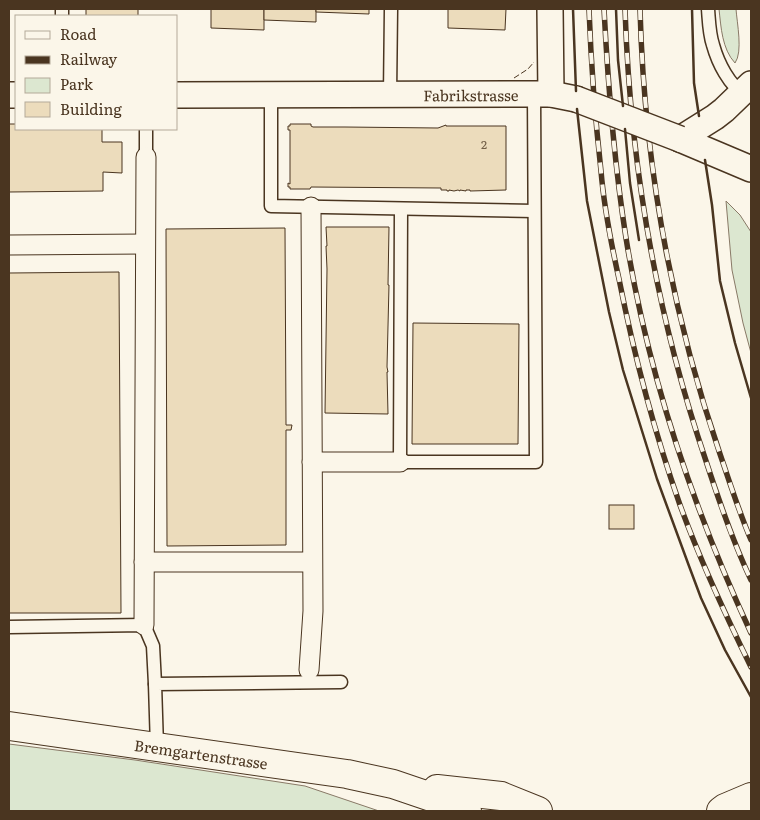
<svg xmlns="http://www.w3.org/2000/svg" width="760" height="820" font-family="Literata,serif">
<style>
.green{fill:#dce7d0;stroke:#887966}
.building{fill:#ecdcbc;stroke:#4a3520}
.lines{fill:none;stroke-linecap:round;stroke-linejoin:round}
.service-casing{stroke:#4a3520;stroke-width:15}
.pedestrian-casing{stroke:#4a3520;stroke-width:21}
.minor-casing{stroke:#4a3520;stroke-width:28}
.secondary-casing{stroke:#4a3520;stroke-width:30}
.primary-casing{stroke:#4a3520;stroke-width:30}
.service{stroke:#fbf6e9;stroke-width:12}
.pedestrian{stroke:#fbf6e9;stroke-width:19}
.minor{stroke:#fbf6e9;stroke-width:25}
.secondary{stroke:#fbf6e9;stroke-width:28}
.primary{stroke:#fbf6e9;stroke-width:28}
.rail-casing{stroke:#4a3520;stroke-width:5.5}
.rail{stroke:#fbf6e9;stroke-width:4;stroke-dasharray:11;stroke-linecap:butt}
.minor-bridge-casing{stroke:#4a3520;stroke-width:28;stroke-linecap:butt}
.minor-bridge{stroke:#fbf6e9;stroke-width:25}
.fence{stroke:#4a3520;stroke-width:1;stroke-dasharray:6 2.5;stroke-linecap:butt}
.wall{stroke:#4a3520;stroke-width:2.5}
.labels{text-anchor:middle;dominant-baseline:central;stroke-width:4;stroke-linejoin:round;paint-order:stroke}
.number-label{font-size:12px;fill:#725f47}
.street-label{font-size:15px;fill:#4a3520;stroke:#fbf6e9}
</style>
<rect width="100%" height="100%" fill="#fbf6e9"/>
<g class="green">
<path d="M719 9H736C737 23 743 52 735 63 722 49 721 27 719 9Z"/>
<path d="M726 201 740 215 751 232V353L743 323 732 270Z"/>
<path d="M9 744 135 760 305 786 379 811H9Z"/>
</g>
<g class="building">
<rect x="86" y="9" width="52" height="7"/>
<path d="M211 9H264V30L211 28Z"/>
<path d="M264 9H316V22L264 20Z"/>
<path d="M316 9H369V14L316 12Z"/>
<path d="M448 9H506L505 30 448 28Z"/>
<path d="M9 124H16V129H102V142H122V173L103 172V191L9 192Z"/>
<path d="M290 124H311V126L313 127H345L438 128 446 125V126H506V190L470 191V190H466V191L460 190V191L458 190 454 191 449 190V191H447V190H441V188L311 187 310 189H290V187H288V183L290 184V130H288V126H290Z"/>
<path d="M326 227H389L388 285H389L387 367 388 372H387L388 414 325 413 327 269 326 246H327Z"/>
<path d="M285 228 286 425H292L291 430H286V545L167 546 166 229Z"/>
<path d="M119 272 121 613H9V273Z"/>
<path d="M413 323 519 324 518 444H412Z"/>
<rect x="609" y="505" width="25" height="24"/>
</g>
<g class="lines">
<defs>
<g id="service">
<path d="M708 9C709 21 709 33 713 45 718 63 729 85 745 95"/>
<path d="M62 16V9"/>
<path d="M271 94V206L534 211"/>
<path d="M390 95 391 9"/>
<path d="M146 157V129"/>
<path d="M401 209 400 462H536L534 94"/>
<path d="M9 627 144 625 153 646 155 684"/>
<path d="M157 747 155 684 341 682"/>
</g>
<g id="pedestrian">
<path d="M9 245 145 244"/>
<path d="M312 462H400"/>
<path d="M144 562H312"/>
<path d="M144 625 146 157"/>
<path d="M309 670 313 611 311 207"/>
</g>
<g id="minor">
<path d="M550 9 551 94"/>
<path d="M9 95H16"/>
<path id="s1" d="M176 95 551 94 576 99"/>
<path d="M680 139 715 117 724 110 751 84"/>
<path d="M680 139 751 169"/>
</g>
<g id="secondary">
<path id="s2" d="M9 726 347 774 393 784 446 802 467 811"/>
<path d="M437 789 501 796 538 811"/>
<path d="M721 811 725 808 751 797"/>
</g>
<path id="primary" d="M747 811 751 798"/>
</defs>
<use href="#service" class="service-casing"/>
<use href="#pedestrian" class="pedestrian-casing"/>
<use href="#minor" class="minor-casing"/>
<use href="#secondary" class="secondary-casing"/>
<use href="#primary" class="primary-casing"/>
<use href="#service" class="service"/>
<use href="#pedestrian" class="pedestrian"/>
<use href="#minor" class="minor"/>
<use href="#secondary" class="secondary"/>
<use href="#primary" class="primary"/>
<defs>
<g id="rail">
<path d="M589 9C591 63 595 117 601 171 604 207 611 243 619 279 634 355 654 431 680 505 700 560 725 614 751 667"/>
<path d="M604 9C608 85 614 162 626 238 648 375 693 508 751 633"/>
<path d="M625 9C630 163 656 314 706 461 719 501 733 542 751 580"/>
<path d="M640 9C644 160 671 311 720 454 730 483 739 512 751 540"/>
</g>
</defs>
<use href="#rail" class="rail-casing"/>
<use href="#rail" class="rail"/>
<defs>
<path id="minor-bridge" d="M576 99 680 139"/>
</defs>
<use href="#minor-bridge" class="minor-bridge-casing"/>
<use href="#minor-bridge" class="minor-bridge"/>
<path class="fence" d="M514 78 528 69 534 62"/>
<g class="wall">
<path d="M573 9 576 91"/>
<path d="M616 9 618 60 623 106"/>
<path d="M692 9 694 83 699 116"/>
<path d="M577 109 587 201 609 312 623 370 657 479 689 566 701 598 725 650 751 697"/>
<path d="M625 129 630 183 639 240"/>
<path d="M705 160 712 205 720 281 735 343 751 398"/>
</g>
</g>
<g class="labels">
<g class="number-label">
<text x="484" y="144">2</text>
</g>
<g class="street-label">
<text stroke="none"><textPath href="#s1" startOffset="295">Fabrikstrasse</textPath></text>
<text stroke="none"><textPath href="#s2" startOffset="194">Bremgartenstrasse</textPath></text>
</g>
</g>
<rect width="760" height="820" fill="none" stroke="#4a3520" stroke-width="20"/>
<rect x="15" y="15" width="162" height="115" fill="#fbf6e9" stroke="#b4a999"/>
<rect x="25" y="31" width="25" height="8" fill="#fbf6e9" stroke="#b4a999"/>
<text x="60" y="40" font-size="15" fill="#4a3520">Road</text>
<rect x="25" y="56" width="25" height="8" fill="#4a3520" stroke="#b4a999"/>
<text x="60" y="65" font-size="15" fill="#4a3520">Railway</text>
<rect x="25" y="78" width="25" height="15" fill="#dce7d0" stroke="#b4a999"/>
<text x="60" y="90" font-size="15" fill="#4a3520">Park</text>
<rect x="25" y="102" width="25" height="15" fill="#ecdcbc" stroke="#b4a999"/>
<text x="60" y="115" font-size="15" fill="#4a3520">Building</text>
</svg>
